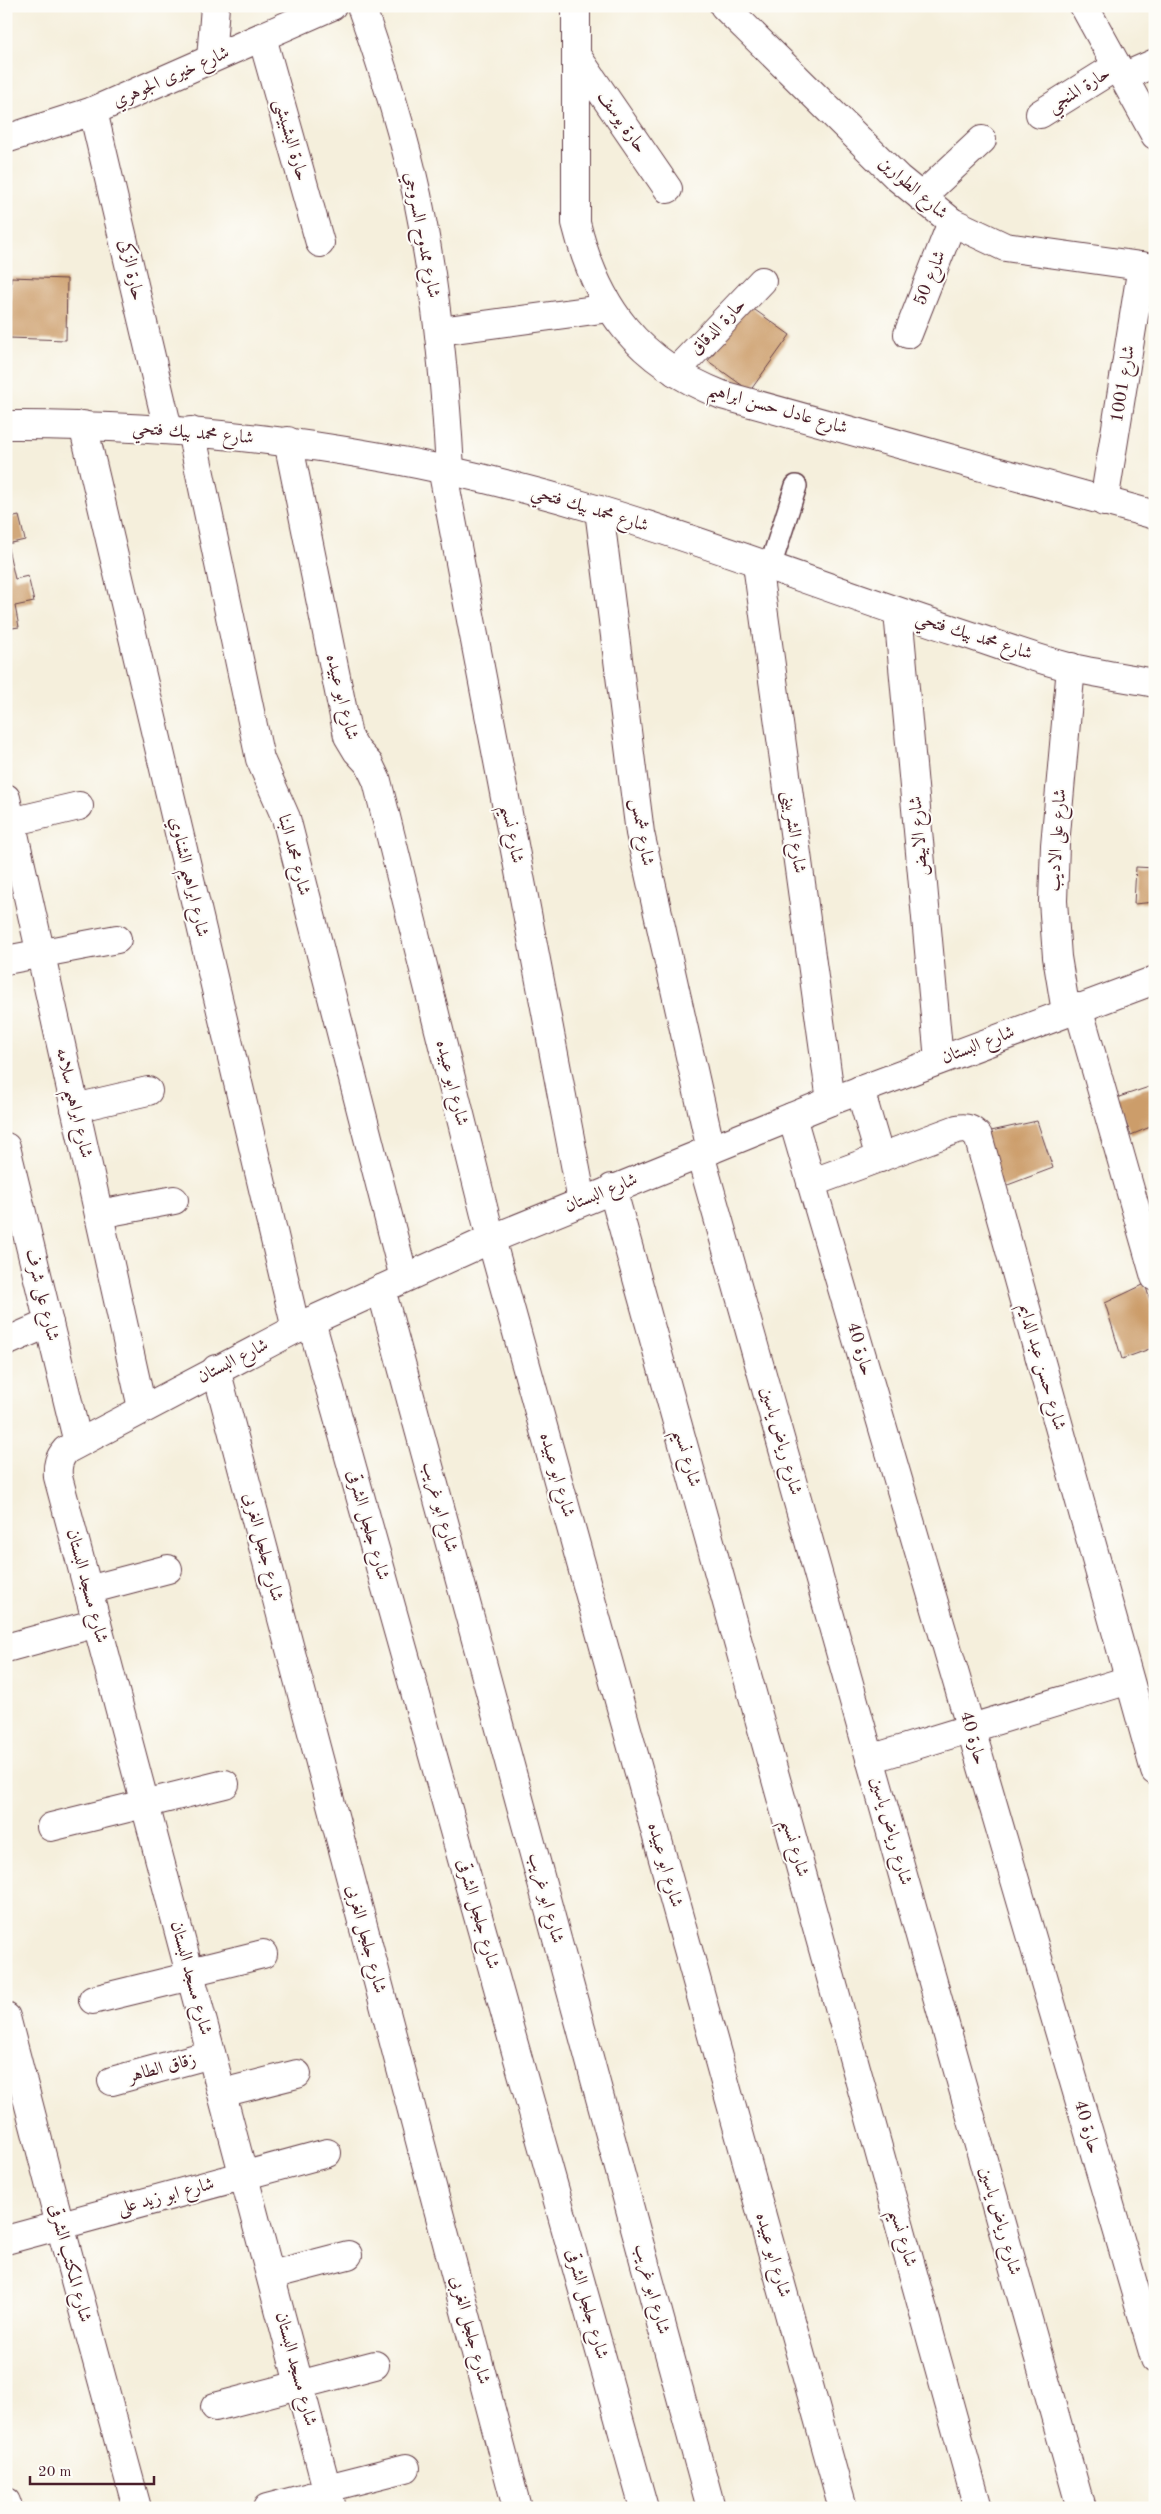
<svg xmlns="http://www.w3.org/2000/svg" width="1161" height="2514" font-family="'Old Standard TT',Amiri,serif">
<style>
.building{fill:#cc9d6a}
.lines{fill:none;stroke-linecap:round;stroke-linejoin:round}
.service-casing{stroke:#643e46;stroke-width:24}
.minor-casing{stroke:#643e46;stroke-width:30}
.tertiary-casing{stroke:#643e46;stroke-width:30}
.service{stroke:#fff;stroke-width:21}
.minor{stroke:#fff;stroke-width:28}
.tertiary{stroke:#fff;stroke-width:28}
.labels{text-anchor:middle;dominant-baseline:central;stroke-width:4;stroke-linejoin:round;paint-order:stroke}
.street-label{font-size:18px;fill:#4a1f2b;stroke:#fdfcf7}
</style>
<rect width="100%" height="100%" fill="#fdfcf7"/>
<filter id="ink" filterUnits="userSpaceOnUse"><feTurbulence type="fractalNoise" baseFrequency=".02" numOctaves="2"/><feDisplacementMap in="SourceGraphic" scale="10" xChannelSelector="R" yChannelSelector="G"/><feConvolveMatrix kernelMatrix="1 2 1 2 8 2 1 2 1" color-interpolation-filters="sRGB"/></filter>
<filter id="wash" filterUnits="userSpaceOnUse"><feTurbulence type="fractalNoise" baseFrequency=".0096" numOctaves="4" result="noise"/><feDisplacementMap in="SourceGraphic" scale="20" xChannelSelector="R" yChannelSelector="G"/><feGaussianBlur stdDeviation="1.12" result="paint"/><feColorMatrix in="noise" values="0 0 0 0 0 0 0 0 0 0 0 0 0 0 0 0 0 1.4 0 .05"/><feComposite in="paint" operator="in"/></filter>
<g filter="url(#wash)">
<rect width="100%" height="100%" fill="#f5efdc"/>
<g id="blocks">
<g class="building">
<path d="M11 277 67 279 66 340 9 338Z"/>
<path d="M748 305 790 335 750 391 708 361Z"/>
<path d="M19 516 25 540 7 544 15 579 28 576 34 602 15 606 19 627 6 629V519Z"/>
<path d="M1136 867 1155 868V902L1134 904Z"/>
<path d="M1155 1085V1125L1131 1135 1116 1098Z"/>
<path d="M1037 1121 1053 1168 997 1189 982 1133Z"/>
<path d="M1145 1284 1155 1316V1347L1122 1359 1105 1303Z"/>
</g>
</g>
</g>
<g filter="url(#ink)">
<use href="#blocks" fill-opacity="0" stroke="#643e46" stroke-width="1"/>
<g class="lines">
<defs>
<path id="service" d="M770 567 796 486"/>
<g id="minor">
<path d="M361 6C383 68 403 131 417 195 436 286 445 377 450 469"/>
<path d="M576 6V223C597 308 638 362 722 395L1155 515"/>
<path d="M724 6 898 178 952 222 1005 247 1155 268"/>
<path d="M262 37 320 243"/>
<path d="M576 55 668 189"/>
<path d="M211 59 215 6"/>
<path d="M1123 77 1155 63"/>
<path d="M93 111 168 429"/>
<path d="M1040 114 1117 66"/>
<path d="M921 197 982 140"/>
<path d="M440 331 609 308"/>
<path d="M908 334 952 222"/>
<path d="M675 372 762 281"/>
<path d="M83 425 296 1329"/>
<path d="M191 431 260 759 286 818 404 1278"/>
<path d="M288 441 348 736 357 751 369 764 377 781 491 1239 843 2508"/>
<path d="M442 468 582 1201"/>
<path d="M1104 502 1142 266"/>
<path d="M599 510 640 833 711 1150"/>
<path d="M757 564 831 1101"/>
<path d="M898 612 939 1060"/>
<path d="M6 798 142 1408"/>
<path d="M11 822 79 806"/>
<path d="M6 960 117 939"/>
<path d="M1078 1007 1155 1277"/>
<path d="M1066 1012 1057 957 1053 901 1055 845 1071 667"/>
<path d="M860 1090 880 1158"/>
<path d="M75 1108 148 1091"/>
<path d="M792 1117 1155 2359"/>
<path d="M6 1147 78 1443"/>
<path d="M700 1154 1081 2508"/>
<path d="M811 1183 957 1129C967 1127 971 1129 978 1136L1155 1771"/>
<path d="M612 1188 978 2508"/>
<path d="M99 1214 174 1200"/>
<path d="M381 1289 711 2508"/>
<path d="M311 1321 644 2508"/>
<path d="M6 1342 49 1323"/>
<path d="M216 1369 517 2508"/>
<path d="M88 1590 168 1569"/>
<path d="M6 1648 97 1623"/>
<path d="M870 1759 1129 1680"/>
<path d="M51 1827 225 1784"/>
<path d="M190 1972 263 1954"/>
<path d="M93 2000 191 1976"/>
<path d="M6 2017 60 2225 137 2508"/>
<path d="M112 2081 211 2054"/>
<path d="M222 2093 297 2074"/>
<path d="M6 2240 327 2153"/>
<path d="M271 2275 348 2255"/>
<path d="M215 2407 375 2365"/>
<path d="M327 2488 406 2468"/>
<path d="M6 2502 8 2508"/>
<path d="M267 2508 328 2492"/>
<path d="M332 2508 58 1477C57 1465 59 1458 66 1450L311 1321 491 1239 831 1101 1155 980"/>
</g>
<g id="tertiary">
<path d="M1084 6 1155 135"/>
<path d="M6 139 93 111 332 6"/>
<path d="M6 425C207 424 406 451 599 510 720 546 839 593 960 632 997 644 1035 659 1073 668 1100 674 1128 678 1155 683"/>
</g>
</defs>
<use href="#service" class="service-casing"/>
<use href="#minor" class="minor-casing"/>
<use href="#tertiary" class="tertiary-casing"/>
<use href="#service" class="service"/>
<use href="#minor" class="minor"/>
<use href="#tertiary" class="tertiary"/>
</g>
</g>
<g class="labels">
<g class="street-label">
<text transform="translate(171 77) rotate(-24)">شارع خيرى الجوهري</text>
<text transform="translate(1079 90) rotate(-32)">حارة المنجي</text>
<text transform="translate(622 122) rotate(55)">حارة يوسف</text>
<text transform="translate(291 140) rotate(74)">حارة البشبيشى</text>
<text transform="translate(913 188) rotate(41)">شارع الطوارين</text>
<text transform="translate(422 235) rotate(79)">شارع ممدوح السروجي</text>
<text transform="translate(131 270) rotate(77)">حارة الزكى</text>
<text transform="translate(930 278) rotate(-68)">شارع 50</text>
<text transform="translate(718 327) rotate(-46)">حارة الدقاق</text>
<text transform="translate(1123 384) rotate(-81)">شارع 1001</text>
<text transform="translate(778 409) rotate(16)">شارع عادل حسن ابراهيم</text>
<text transform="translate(193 433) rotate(5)">شارع محمد بيك فتحي</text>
<text transform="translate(590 509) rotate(17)">شارع محمد بيك فتحي</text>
<text transform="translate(974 636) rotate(18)">شارع محمد بيك فتحي</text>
<text transform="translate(342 697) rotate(76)">شارع ابو عبيده</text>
<text transform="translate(642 832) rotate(80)">شارع شمس</text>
<text transform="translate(794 832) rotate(82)">شارع الشربينى</text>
<text transform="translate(512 834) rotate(79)">شارع نسيم</text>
<text transform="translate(919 836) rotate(-95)">شارع الابيض</text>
<text transform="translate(1057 840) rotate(-86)">شارع على الاديب</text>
<text transform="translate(294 855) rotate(75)">شارع محمد البنا</text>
<text transform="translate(189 877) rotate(77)">شارع ابراهيم الشناوي</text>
<text transform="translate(978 1045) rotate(-21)">شارع البستان</text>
<text transform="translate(452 1083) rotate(76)">شارع ابو عبيده</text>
<text transform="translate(74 1103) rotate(77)">شارع ابراهيم سلامه</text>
<text transform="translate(601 1193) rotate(-22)">شارع البستان</text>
<text transform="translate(42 1295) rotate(76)">شارع على شرف</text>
<text transform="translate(860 1349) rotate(74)">حارة 40</text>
<text transform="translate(233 1361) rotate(-27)">شارع البستان</text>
<text transform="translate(1042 1367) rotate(74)">شارع حسن عبد الدايم</text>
<text transform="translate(781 1441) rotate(74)">شارع رياض ياسين</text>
<text transform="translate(687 1458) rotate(74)">شارع نسيم</text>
<text transform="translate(557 1475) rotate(74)">شارع ابو عبيده</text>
<text transform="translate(440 1507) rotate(75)">شارع ابو غريب</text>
<text transform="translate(368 1525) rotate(74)">شارع جلجل الشرقى</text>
<text transform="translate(263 1547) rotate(75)">شارع جلجل الغربى</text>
<text transform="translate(87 1586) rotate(75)">شارع مسجد البستان</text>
<text transform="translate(973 1738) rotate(74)">حارة 40</text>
<text transform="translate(891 1831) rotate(74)">شارع رياض ياسين</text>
<text transform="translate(795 1848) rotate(74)">شارع نسيم</text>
<text transform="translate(665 1865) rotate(74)">شارع ابو عبيده</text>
<text transform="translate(546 1898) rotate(75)">شارع ابو غريب</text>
<text transform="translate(478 1914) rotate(74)">شارع جلجل الشرقى</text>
<text transform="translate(366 1939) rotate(75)">شارع جلجل الغربى</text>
<text transform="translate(191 1978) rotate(75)">شارع مسجد البستان</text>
<text transform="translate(162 2068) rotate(-15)">زقاق الطاهر</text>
<text transform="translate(1087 2127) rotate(74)">حارة 40</text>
<text transform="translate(166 2196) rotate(-15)">شارع ابو زيد على</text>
<text transform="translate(1000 2221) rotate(74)">شارع رياض ياسين</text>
<text transform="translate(903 2238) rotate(74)">شارع نسيم</text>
<text transform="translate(773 2255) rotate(74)">شارع ابو عبيده</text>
<text transform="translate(70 2263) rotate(75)">شارع المكتب الشرقى</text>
<text transform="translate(652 2289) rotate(75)">شارع ابو غريب</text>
<text transform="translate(587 2304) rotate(74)">شارع جلجل الشرقى</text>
<text transform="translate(470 2330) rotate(75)">شارع جلجل الغربى</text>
<text transform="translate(296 2369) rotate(75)">شارع مسجد البستان</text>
</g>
</g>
<rect width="1161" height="2514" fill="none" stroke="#fdfcf7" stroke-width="25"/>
<path d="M30 2476v8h124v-8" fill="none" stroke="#4a1f2b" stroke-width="2.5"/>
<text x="38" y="2476" font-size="15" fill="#4a1f2b" stroke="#fdfcf7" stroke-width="4" paint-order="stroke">20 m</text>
</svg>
